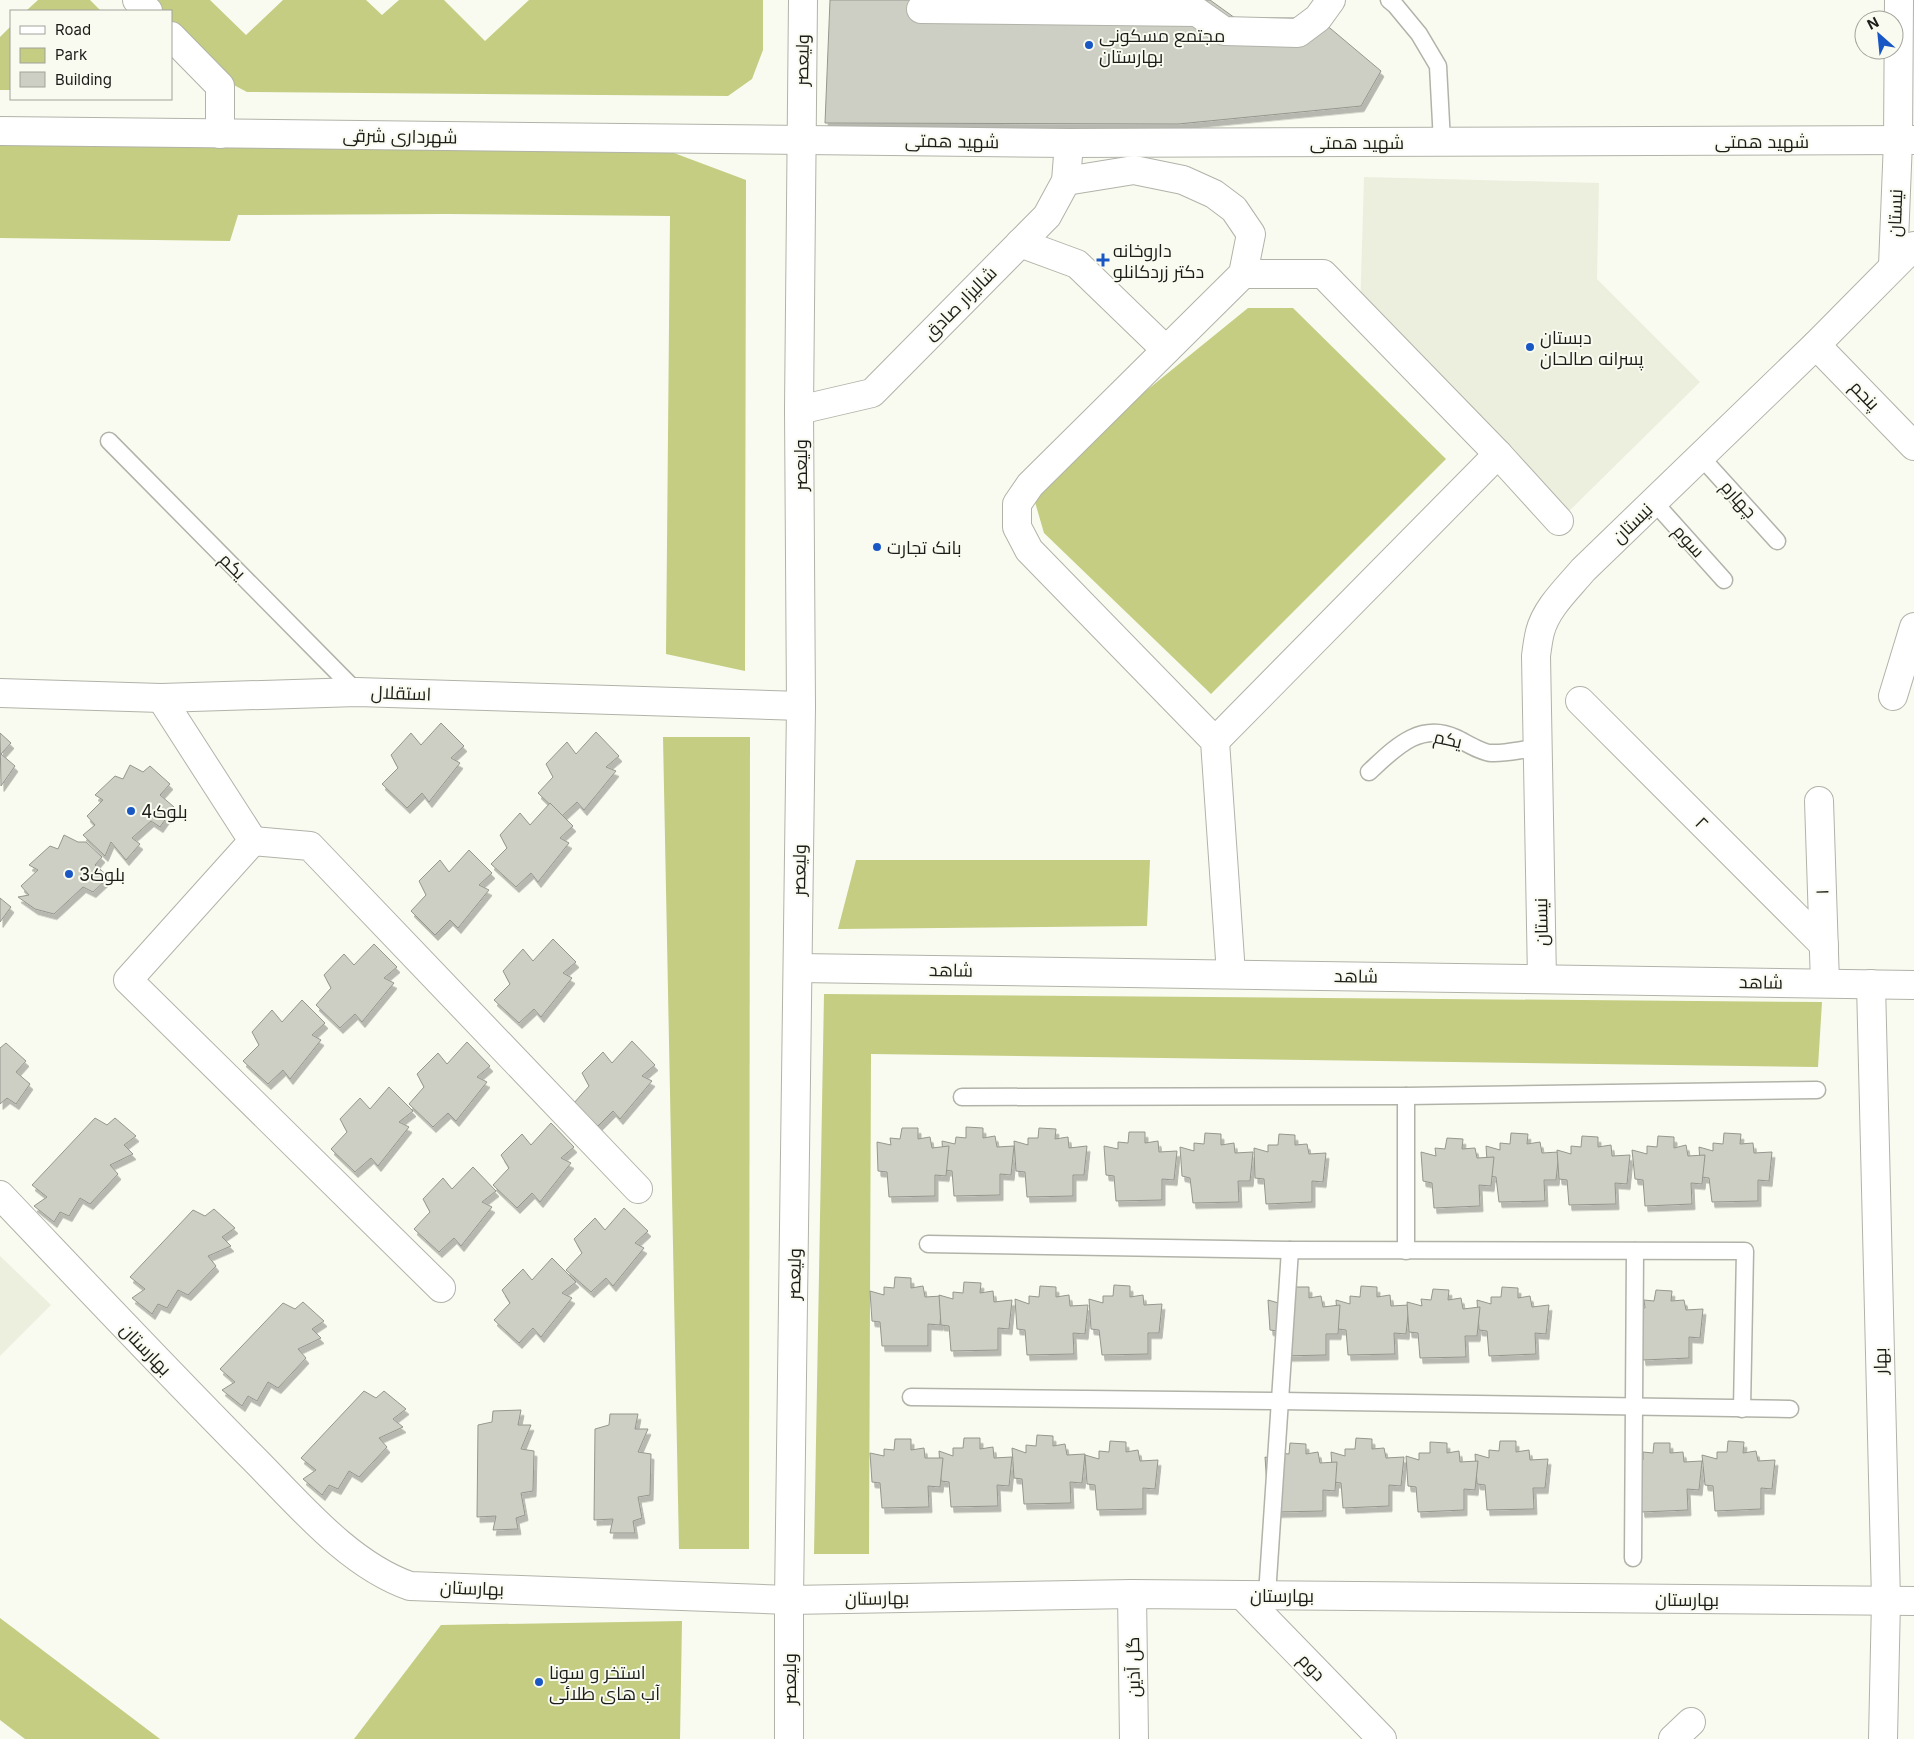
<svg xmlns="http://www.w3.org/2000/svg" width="1914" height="1739" font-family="Inter,Cairo,sans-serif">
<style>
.built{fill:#ecefdd}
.green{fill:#c4cd82}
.building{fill:#cdcfc4;stroke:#95968d;filter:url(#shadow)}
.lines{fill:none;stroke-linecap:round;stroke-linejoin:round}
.lane-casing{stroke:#b1b3a9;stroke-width:19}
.street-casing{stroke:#b1b3a9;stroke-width:30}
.secondary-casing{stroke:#b1b3a9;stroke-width:30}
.lane{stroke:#fff;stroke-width:16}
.street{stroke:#fff;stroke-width:28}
.secondary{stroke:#fff;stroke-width:28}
.poi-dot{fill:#1958c4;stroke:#f9fbf0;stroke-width:2}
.labels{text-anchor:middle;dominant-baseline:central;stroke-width:4;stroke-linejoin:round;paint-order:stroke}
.poi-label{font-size:18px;fill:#1c1d19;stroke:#f9fbf0;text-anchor:start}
.street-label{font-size:18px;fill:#1c1d19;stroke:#f9fbf0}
</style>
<defs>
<filter id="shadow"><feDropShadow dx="3" dy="5.5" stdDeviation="0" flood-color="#0004"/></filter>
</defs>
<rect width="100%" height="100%" fill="#f9fbf0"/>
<g class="built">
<path d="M1364 177 1599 183 1597 279 1700 382 1559 521 1360 313Z"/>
<path d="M0 1256 51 1305 0 1356Z"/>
</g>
<g class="green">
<path d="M38 0H90L101 11H26Z"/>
<path d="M152 0H210L246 35 283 0H366L382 15 399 0H444L485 41 529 0H763V50L752 79 728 96 247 92 230 83 171 20V11H163Z"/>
<path d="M11 26V90H0V37Z"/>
<path d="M0 145 674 153 746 180 745 671 666 654 670 216 445 214 238 215 230 241 0 238Z"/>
<path d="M1248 308H1293L1446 459 1211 694 1044 533 1030 485Z"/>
<path d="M663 737H750L749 1549H679Z"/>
<path d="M856 860H1150L1147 926 838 929Z"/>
<path d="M824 994 1822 1002 1818 1067 871 1054 869 1554H814Z"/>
<path d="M0 1618 160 1739H25L0 1720Z"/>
<path d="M682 1621 680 1739H354L441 1625Z"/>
</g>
<g class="building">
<path d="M830 0H1210L1235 18H1318L1381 71 1361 106 1178 124 825 123Z"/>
<path d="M441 723 464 746 451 758 460 763 429 802 422 793 407 808 382 784 398 768 391 755 411 733 421 745Z"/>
<path d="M596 732 619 756 606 767 616 771 584 810 577 802 562 816 538 793 553 777 546 764 567 742 576 754Z"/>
<path d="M0 733 11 743 1 754 15 766 1 786Z"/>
<path d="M130 765 143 772 150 766 170 784 160 795 174 807 160 827 151 821 132 838 140 844 126 860 111 842 105 856 83 835 95 825 87 816 103 800 95 795 115 776 123 779Z"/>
<path d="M550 803 573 826 560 838 569 843 538 882 531 873 516 887 491 864 507 848 500 835 520 813 530 825Z"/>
<path d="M64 835 78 842H86L102 857 95 865 109 877 93 892 83 887 54 914 35 909 18 897 29 895 21 886 38 870 29 865 50 846 58 849Z"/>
<path d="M469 850 492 873 479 885 489 890 458 928 450 920 435 935 411 911 426 895 419 881 440 860 449 872Z"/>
<path d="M0 898 11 907 0 922Z"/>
<path d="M553 939 576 962 563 973 572 978 541 1017 534 1009 519 1023 494 1000 510 984 503 971 523 949 533 961Z"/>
<path d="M374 944 397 967 384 978 394 983 362 1022 355 1014 340 1028 316 1005 331 988 324 975 344 954 354 965Z"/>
<path d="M302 1000 325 1023 312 1035 321 1040 290 1079 283 1070 268 1084 243 1061 259 1045 252 1032 272 1010 282 1022Z"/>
<path d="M632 1041 655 1065 642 1076 652 1081 620 1119 613 1111 598 1126 574 1103 589 1086 582 1073 603 1052 612 1063Z"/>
<path d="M467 1042 490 1066 477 1077 487 1082 456 1121 448 1113 433 1127 409 1104 424 1087 417 1074 438 1053 447 1064Z"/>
<path d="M6 1043 26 1061 16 1072 30 1084 16 1104 7 1098 0 1104V1048Z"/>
<path d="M389 1087 413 1111 399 1122 409 1127 378 1166 371 1158 355 1172 331 1149 347 1132 340 1119 360 1098 370 1109Z"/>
<path d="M95 1118 107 1125 115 1118 136 1136 124 1145 133 1154 110 1165 118 1174 90 1204 80 1198 69 1216 60 1212 54 1222 34 1206 47 1197 32 1185Z"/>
<path d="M551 1123 574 1147 561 1158 571 1163 540 1202 532 1193 517 1208 493 1185 509 1168 501 1155 522 1134 531 1145Z"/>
<path d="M966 1127 983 1128V1138L995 1136 997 1147 1014 1146 1011 1175 1000 1174V1195L954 1196 952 1171 944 1170 942 1141 955 1144 956 1137 966 1138Z"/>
<path d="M902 1128H918V1139L930 1137 932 1148 949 1146 946 1176 935 1175V1196L889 1197 887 1172 878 1171 877 1142 891 1145 890 1138 900 1139Z"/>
<path d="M1039 1128 1056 1129 1055 1139 1068 1137 1069 1148 1087 1146 1084 1175H1073V1196L1027 1197 1025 1172 1016 1171 1014 1141 1028 1145V1138H1038Z"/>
<path d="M1129 1132H1145V1143L1158 1141 1159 1152 1177 1151 1174 1180 1162 1179V1200L1116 1201 1114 1176 1106 1175 1104 1146 1118 1149V1142L1128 1143Z"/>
<path d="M1205 1133 1221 1134V1145L1234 1143 1235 1153 1253 1152 1250 1181H1238L1239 1202 1193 1203 1190 1178 1182 1176 1180 1147 1194 1151V1143L1204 1144Z"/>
<path d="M1511 1133 1528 1134 1527 1144 1540 1142 1542 1153 1559 1152 1556 1180H1544L1545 1201 1499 1202 1496 1177 1488 1176 1486 1146 1500 1150V1143L1510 1144Z"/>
<path d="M1724 1133 1741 1134 1740 1144 1753 1143 1754 1153 1772 1152 1769 1181 1758 1180V1201L1712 1202 1709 1178 1701 1177 1699 1147 1713 1151V1143L1723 1144Z"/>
<path d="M1279 1134 1295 1135V1145L1307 1144 1309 1154 1326 1153 1323 1182 1312 1181V1202L1266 1204 1264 1179 1255 1178 1254 1148 1268 1152V1145H1278Z"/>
<path d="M1582 1136 1598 1137V1147L1611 1145 1612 1156 1630 1155 1627 1184 1615 1183 1616 1204 1569 1205 1567 1180 1559 1179 1557 1150 1571 1154V1146L1581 1147Z"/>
<path d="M1658 1136 1674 1137V1148L1686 1145 1688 1156 1705 1155 1702 1184 1691 1183 1692 1204 1645 1206 1643 1180 1635 1179 1632 1150 1647 1154V1146L1657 1147Z"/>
<path d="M1447 1138 1463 1139 1462 1149 1475 1148 1477 1158 1494 1157 1491 1186 1479 1185 1480 1206 1434 1208 1432 1183 1423 1181 1421 1152 1436 1156 1435 1148 1445 1149Z"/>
<path d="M473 1167 496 1191 482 1202 492 1207 461 1246 454 1238 439 1252 414 1229 430 1212 423 1199 443 1178 452 1189Z"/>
<path d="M624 1208 648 1231 635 1243 644 1248 613 1286 606 1278 591 1292 566 1270 582 1253 574 1239 595 1218 605 1230Z"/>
<path d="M214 1209 235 1228 222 1237 231 1246 208 1256 216 1266 188 1295 178 1290 167 1308 158 1304 152 1314 132 1298 145 1289 130 1277 193 1210 205 1216Z"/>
<path d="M552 1258 576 1282 562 1293 572 1298 541 1337 533 1328 519 1343 494 1320 510 1303 502 1290 523 1269 532 1280Z"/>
<path d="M895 1277 911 1278V1288L923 1286 925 1297 942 1296 940 1325 928 1324V1346H882L880 1322 872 1321 870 1291 884 1295V1287L894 1288Z"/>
<path d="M964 1282 981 1283 980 1293 993 1291 994 1302 1012 1300 1009 1329 998 1328V1350L951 1351 949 1326 941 1325 939 1295 953 1299V1292L963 1293Z"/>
<path d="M1114 1285 1130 1286V1297L1143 1295 1144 1305 1162 1304 1159 1333H1148V1354L1102 1355 1099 1330 1091 1329 1089 1299 1103 1303V1296H1113Z"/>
<path d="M1040 1286 1056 1287V1297L1069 1295 1070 1306 1088 1305 1085 1334 1073 1333 1074 1354 1027 1355 1025 1330 1017 1329 1015 1299 1029 1304V1296L1039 1297Z"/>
<path d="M1361 1286 1377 1287V1297L1390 1295 1391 1306 1409 1305 1406 1334 1394 1333 1395 1354 1348 1355 1346 1330 1338 1329 1336 1300 1350 1304V1296L1360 1297Z"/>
<path d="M1293 1287H1309V1298L1321 1296 1323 1307 1340 1305 1338 1334H1326V1355L1280 1356 1278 1331 1270 1330 1268 1300 1282 1304Z"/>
<path d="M1502 1287 1518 1288V1298L1530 1296 1532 1307 1549 1305 1546 1334 1535 1333 1536 1354 1489 1356 1487 1331 1479 1330 1477 1300 1491 1304V1297H1501Z"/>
<path d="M1433 1289 1449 1290 1448 1300 1461 1298 1463 1309 1480 1307 1477 1336H1465L1466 1357 1420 1358 1418 1333 1409 1332 1407 1302 1422 1306 1421 1299 1431 1300Z"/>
<path d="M1656 1290 1672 1291 1671 1301 1684 1300 1686 1310 1703 1309 1700 1338 1689 1337V1358L1643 1360 1640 1334 1630 1304 1645 1308 1644 1300 1654 1301Z"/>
<path d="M303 1302 324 1321 312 1329 321 1338 298 1349 306 1358 278 1388 268 1382 257 1401 248 1396 242 1406 222 1390 235 1382 220 1369 283 1303 295 1309Z"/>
<path d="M364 1391 376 1398 384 1391 406 1409 393 1419 403 1427 379 1438 387 1447 359 1477 349 1471 338 1489 329 1485 322 1495 303 1479 316 1470 301 1458Z"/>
<path d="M521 1410 518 1425H531L521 1449 534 1451 533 1491 521 1493 525 1515 516 1518 518 1529 493 1530 496 1516 477 1517 478 1425 492 1422 493 1411Z"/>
<path d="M610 1414H638L635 1429H648L638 1452 651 1454 650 1495 638 1497 642 1518 633 1521 635 1533H610L613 1519 594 1520 595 1429 609 1425Z"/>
<path d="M1037 1435 1053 1436V1446L1065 1444 1067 1455 1085 1454 1082 1483 1070 1482 1071 1503 1024 1504 1022 1479 1014 1478 1012 1448 1026 1453V1445L1036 1446Z"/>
<path d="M964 1438H980V1449L993 1447 994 1458 1012 1457 1009 1486 997 1485 998 1506 951 1507 949 1482 941 1481 939 1451 953 1456V1448H963Z"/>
<path d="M1356 1438 1372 1439V1449L1384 1448 1386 1458 1404 1457 1401 1486 1389 1485V1506L1343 1508 1341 1483 1333 1482 1331 1452 1345 1456V1449H1355Z"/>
<path d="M895 1439H911V1450L924 1448 925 1458H943L940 1487 928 1486 929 1507 882 1508 880 1483 872 1482 870 1453 884 1456V1449L894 1450Z"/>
<path d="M1110 1441 1126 1442V1452L1138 1450 1140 1461 1158 1460 1155 1489 1143 1488V1509L1097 1510 1095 1485 1087 1484 1085 1455 1099 1459V1451L1109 1452Z"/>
<path d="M1500 1441H1516V1452L1529 1450 1530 1460 1548 1459 1545 1488H1533L1534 1509 1487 1510 1485 1485 1477 1484 1475 1454 1489 1458V1450L1499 1451Z"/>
<path d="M1728 1441 1744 1442 1743 1453 1756 1451 1758 1461 1775 1460 1772 1489 1761 1488V1509L1715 1511 1713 1486 1705 1485 1702 1455 1717 1459V1452H1727Z"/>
<path d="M1430 1442 1447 1443V1453L1459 1451 1460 1462 1478 1461 1475 1490 1464 1489V1510L1418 1512 1416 1487 1408 1486 1406 1456 1419 1460V1453H1430Z"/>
<path d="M1290 1443 1306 1444V1454L1318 1452 1320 1463 1337 1462 1335 1491 1323 1490V1511L1277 1512 1267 1486 1265 1457 1279 1460V1453L1289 1454Z"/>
<path d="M1654 1443H1670V1453L1683 1452 1684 1462 1702 1461 1699 1490 1687 1489 1688 1510 1642 1512 1639 1486 1629 1456 1643 1460V1452L1653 1453Z"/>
</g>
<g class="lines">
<defs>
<g id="lane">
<path d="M1389 0 1395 5 1419 34 1438 66 1442 142"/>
<path d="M109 441 357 692"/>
<path d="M1701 457 1777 541"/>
<path d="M1654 502 1724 580"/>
<path d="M1369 772C1394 749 1419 721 1456 738 1465 742 1482 753 1491 753 1506 754 1523 749 1538 748"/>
<path d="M1406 1096V1251"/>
<path d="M962 1097 1406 1096 1817 1090"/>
<path d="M928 1244 1290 1250"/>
<path d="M911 1397 1280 1401 1790 1409"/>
<path d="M1633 1558 1635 1251"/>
<path d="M1267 1595 1290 1250 1745 1251 1742 1409"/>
</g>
<g id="street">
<path d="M137 0 148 11"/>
<path d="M921 9 1197 12 1224 31 1298 33 1318 18 1331 0"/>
<path d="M171 36 220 86V134"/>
<path d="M1898 141 1899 0"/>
<path d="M1066 181 1134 170 1183 180 1214 194 1234 209 1251 234 1243 274 1030 485 1017 504V527L1029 550 1215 741 1231 974"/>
<path d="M1020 243 1077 264 1166 350"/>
<path d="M1243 274H1323L1498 454 1559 521"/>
<path d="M1816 345 1914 446"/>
<path d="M799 410 872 393 1047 216 1066 181 1069 143"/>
<path d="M0 693 161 698 357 692 801 706"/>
<path d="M1893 696 1914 627"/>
<path d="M161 698 253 841 128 980 441 1288"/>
<path d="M1580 701 1824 945"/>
<path d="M1215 741 1498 454"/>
<path d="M1819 801 1825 983"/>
<path d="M253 841 310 846 638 1189"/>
<path d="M1871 984 1886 1600 1883 1739"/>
<path d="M0 1195C82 1281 163 1367 247 1452 294 1498 346 1564 410 1586L789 1600 1132 1594 1914 1601"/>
<path d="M1132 1594 1134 1739"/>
<path d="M1242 1595 1382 1739"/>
<path d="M1673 1739 1691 1722"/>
</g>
<g id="secondary">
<path d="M0 131 1069 143 1914 140"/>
<path d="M1893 266 1898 141"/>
<path d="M799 968 1914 985"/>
<path d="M1542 979 1536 656C1537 648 1538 640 1540 632 1546 608 1568 588 1583 570L1816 345 1914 246"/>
<path d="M789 1739V1600L801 706 799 410 803 0"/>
</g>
</defs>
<use href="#lane" class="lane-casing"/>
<use href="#street" class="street-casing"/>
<use href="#secondary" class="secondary-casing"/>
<use href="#lane" class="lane"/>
<use href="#street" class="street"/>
<use href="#secondary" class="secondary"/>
</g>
<g class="poi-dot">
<circle cx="1089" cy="45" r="5"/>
<path d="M1100.5 252.5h5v5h5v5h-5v5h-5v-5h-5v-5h5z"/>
<circle cx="1530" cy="347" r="5"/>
<circle cx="877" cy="547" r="5"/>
<circle cx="131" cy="811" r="5"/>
<circle cx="69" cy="874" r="5"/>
<circle cx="539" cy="1682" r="5"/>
</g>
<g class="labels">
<g class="poi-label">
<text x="1099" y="35">مجتمع مسکونی<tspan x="1099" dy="21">بهارستان</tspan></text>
<text x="1113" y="250">داروخانه<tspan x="1113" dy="21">دکتر زردکانلو</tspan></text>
<text x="1540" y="337">دبستان<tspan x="1540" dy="21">پسرانه صالحان</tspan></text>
<text x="887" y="547">بانک تجارت</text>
<text x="141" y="811">بلوک4</text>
<text x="79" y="874">بلوک3</text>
<text x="549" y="1672">استخر و سونا<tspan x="549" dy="21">آب های طلائی</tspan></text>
</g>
<g class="street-label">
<text transform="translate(802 60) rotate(-89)">ولیعصر</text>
<text transform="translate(400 136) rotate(1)">شهرداری شرقی</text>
<text transform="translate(952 141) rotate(1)">شهید همتی</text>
<text x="1762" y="141">شهید همتی</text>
<text x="1357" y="142">شهید همتی</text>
<text transform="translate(1895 213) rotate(-88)">نيستان</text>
<text transform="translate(960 303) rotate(-45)">شالیزار صادق</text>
<text transform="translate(1865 395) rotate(46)">پنجم</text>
<text transform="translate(800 465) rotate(-90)">ولیعصر</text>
<text transform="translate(1739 499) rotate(48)">چهارم</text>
<text transform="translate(1632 523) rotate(-44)">نيستان</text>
<text transform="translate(1689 541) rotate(48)">سوم</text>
<text transform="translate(233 566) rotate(45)">یکم</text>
<text transform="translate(401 693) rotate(2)">استقلال</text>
<text transform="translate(1448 739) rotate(13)">یکم</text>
<text transform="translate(1702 823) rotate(45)">۲</text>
<text transform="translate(799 870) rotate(-89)">ولیعصر</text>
<text transform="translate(1822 892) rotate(-92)">۱</text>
<text transform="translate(1541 922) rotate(-91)">نيستان</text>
<text transform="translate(951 970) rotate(1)">شاهد</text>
<text transform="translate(1356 976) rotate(1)">شاهد</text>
<text transform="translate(1761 982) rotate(1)">شاهد</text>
<text transform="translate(794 1274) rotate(-89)">ولیعصر</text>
<text transform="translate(146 1349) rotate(46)">بهارستان</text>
<text transform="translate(1880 1361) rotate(-91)">بهار</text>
<text transform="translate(472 1588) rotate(2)">بهارستان</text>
<text x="1282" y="1595">بهارستان</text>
<text transform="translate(877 1598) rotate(-1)">بهارستان</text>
<text x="1687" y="1599">بهارستان</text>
<text transform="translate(1133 1667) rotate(-91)">گل آذین</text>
<text transform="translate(1312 1667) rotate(46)">دوم</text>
<text transform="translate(789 1679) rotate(-90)">ولیعصر</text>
</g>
</g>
<rect x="10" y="10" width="162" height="90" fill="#f9fbf0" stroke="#a1a29a"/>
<rect x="20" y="26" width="25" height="8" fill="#ffffff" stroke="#a1a29a"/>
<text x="55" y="35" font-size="15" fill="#1c1d19">Road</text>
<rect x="20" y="48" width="25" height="15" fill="#c4cd82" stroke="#a1a29a"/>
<text x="55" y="60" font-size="15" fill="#1c1d19">Park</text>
<rect x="20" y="72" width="25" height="15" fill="#cdcfc4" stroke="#a1a29a"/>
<text x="55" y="85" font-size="15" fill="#1c1d19">Building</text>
<g transform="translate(1879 35) rotate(333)"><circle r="24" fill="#f9fbf0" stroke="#a1a29a"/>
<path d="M0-4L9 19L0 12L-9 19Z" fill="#1958c4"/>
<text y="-8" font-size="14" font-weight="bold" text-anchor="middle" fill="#1c1d19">N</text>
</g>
</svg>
